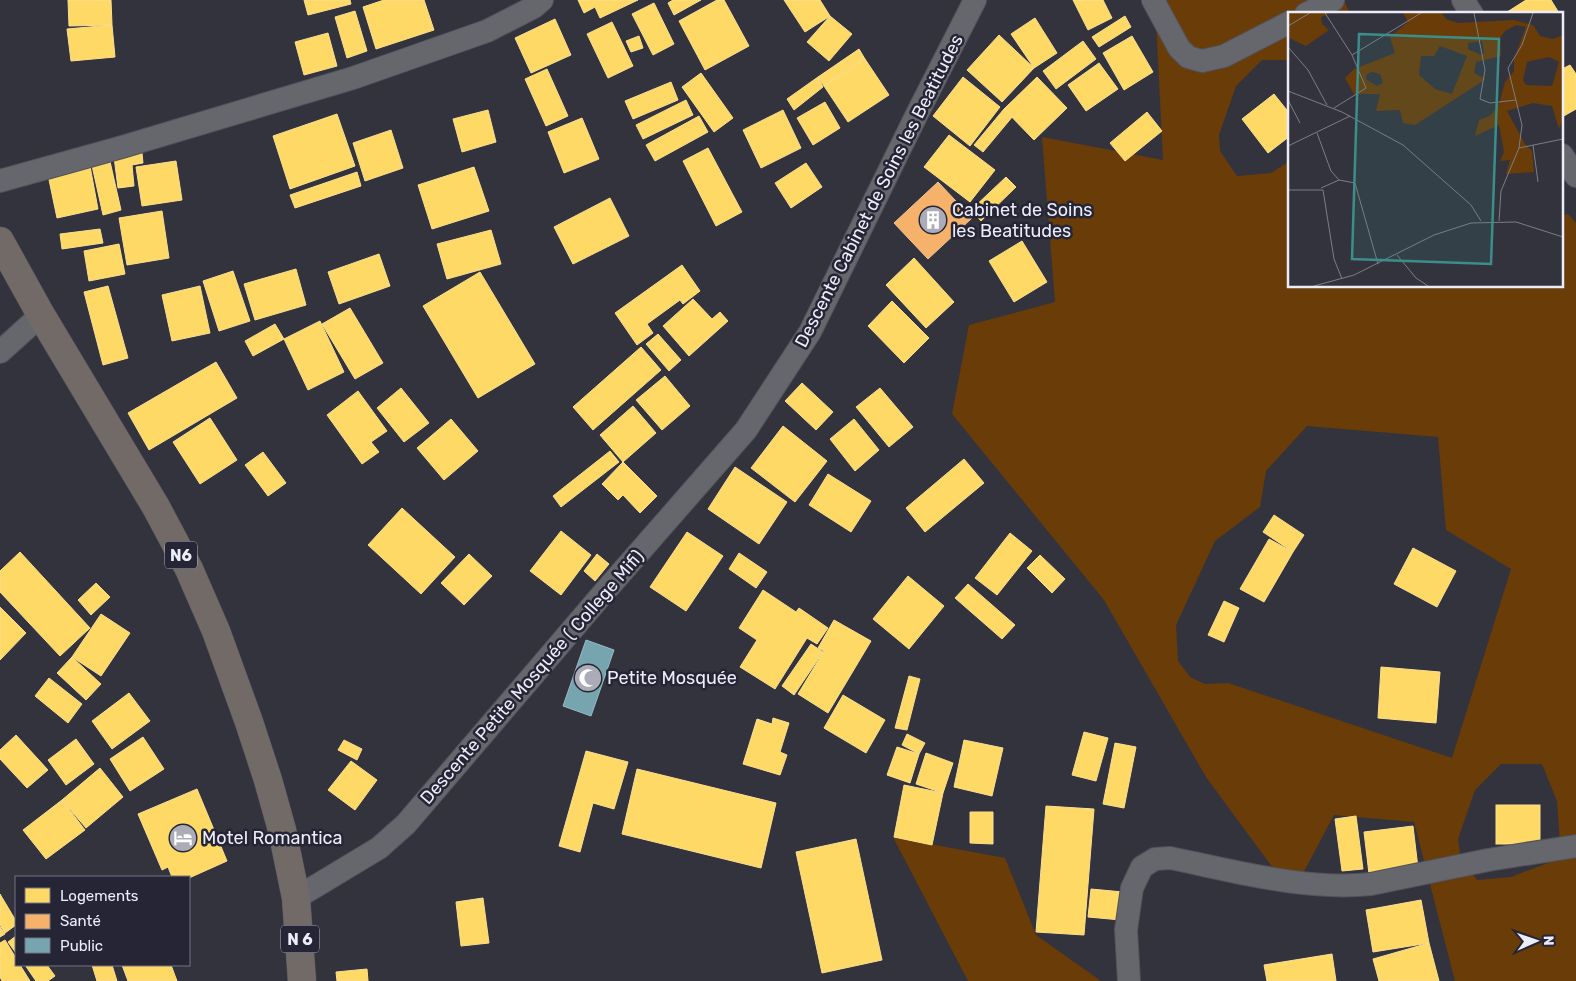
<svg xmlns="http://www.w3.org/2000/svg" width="1576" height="981" font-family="Rubik,sans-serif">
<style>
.green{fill:#693c08;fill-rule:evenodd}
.homes{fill:#ffd966;stroke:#f9df92}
.health{fill:#f6b26b;stroke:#f3c495}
.public{fill:#76a5af;stroke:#99bbc5}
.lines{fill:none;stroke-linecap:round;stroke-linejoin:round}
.minor-casing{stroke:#52525a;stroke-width:24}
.trunk-casing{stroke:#52525a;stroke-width:29}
.minor{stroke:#66666d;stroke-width:22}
.trunk{stroke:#726a67;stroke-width:28}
.labels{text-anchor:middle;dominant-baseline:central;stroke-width:5;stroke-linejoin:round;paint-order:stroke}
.shield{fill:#252536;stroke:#b0b1be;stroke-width:1}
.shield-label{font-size:16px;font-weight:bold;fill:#ecedf8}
.street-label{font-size:18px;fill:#ecedf8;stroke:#252536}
.poi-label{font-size:18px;fill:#ecedf8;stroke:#252536;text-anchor:start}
.inset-road{fill:none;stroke:#7d7d88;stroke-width:1}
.view{fill:#3b8e8a;fill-opacity:0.15;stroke:#3b8e8a;stroke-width:2.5}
.inset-edge{fill:none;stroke:#ecedf8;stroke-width:2.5}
</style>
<rect width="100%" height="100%" fill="#33333d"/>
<g class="green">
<path d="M1155 0H1344L1350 14H1290V60H1262L1236 86 1219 135 1220 151 1237 176 1271 173 1290 161V286H1562V216L1568 214 1576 223V981H1455L1414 822 1334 815 1292 894 1206 777 1104 600 952 414 969 325 1055 302 1042 137 1163 160ZM1307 426 1438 437 1446 530 1511 569 1452 758 1228 683 1205 684 1190 677 1178 661 1176 625 1215 541 1260 507 1266 471ZM1501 764H1542L1557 801 1561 858 1511 877 1477 880 1460 854 1458 839 1475 790Z"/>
<path d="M893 837 1005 858 1036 935 1101 981H968Z"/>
</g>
<g class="homes">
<path d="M68 0H111L112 25 69 26Z"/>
<path d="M304 0H350L351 4 308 15Z"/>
<path d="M384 0H424L434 30 376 49 363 7Z"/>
<path d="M578 0H638L600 18 595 7 584 13Z"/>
<path d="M673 0H701L674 15 668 3Z"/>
<path d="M717 0H724L749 46 705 70 679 21Z"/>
<path d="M784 0H820L830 16 805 32Z"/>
<path d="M1073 0H1103L1112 18 1088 30Z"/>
<path d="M1526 0H1551L1559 13 1504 14Z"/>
<path d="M654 3 674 44 653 55 632 14Z"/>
<path d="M355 11 367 51 347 58 335 17Z"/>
<path d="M830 16 852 34 829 61 807 42Z"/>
<path d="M1125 16 1131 27 1099 47 1092 37Z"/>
<path d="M1035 18 1057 53 1034 68 1011 34Z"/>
<path d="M555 19 571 55 531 73 515 38Z"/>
<path d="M612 22 633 66 608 78 587 34Z"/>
<path d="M112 25 115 57 71 61 67 29Z"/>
<path d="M328 33 337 66 304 75 295 42Z"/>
<path d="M999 35 1034 68 1002 102 967 70Z"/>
<path d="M639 36 643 48 631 52 626 41Z"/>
<path d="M1132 36 1153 72 1124 90 1103 53Z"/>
<path d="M1083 41 1096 59 1056 89 1043 71Z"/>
<path d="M859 49 865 59 824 86 818 77Z"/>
<path d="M865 59 889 95 848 122 824 86Z"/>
<path d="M1099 63 1118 89 1086 111 1068 85Z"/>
<path d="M1570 65 1576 74V109L1562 117V69Z"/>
<path d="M547 69 568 116 546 126 525 79Z"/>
<path d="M701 73 733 118 714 132 682 87Z"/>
<path d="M818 77 823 87 794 110 787 99Z"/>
<path d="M963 77 1000 107 970 146 933 116Z"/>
<path d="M1037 77 1067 108 1034 140 1004 109Z"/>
<path d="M671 82 678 100 633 119 625 101Z"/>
<path d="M1274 94 1290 114V136L1268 153 1242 119Z"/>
<path d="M686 100 693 115 643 139 636 125Z"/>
<path d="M825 102 840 128 813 145 797 118Z"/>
<path d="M1004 109 1013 116 983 152 974 145Z"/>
<path d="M488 110 496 142 462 152 453 119Z"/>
<path d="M783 110 801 148 761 168 743 130Z"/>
<path d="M1147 112 1162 131 1125 161 1110 143Z"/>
<path d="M337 114 355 166 290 189 273 136Z"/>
<path d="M699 116 708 132 655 161 646 145Z"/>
<path d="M582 118 599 159 564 173 548 132Z"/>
<path d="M391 130 403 168 365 181 353 143Z"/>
<path d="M949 135 995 170 970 202 924 167Z"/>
<path d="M708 148 742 212 716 226 683 161Z"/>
<path d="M142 153 143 163 132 165 134 186 118 188 114 157Z"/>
<path d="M109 157 121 210 103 215 91 161Z"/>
<path d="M176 161 182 200 142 206 136 167Z"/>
<path d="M806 163 822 187 791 208 775 183Z"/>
<path d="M90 166 98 209 57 218 48 175Z"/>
<path d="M474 167 489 211 432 229 418 185Z"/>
<path d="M357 172 361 186 295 208 290 195Z"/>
<path d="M1006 177 1016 187 981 221 971 210Z"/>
<path d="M610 198 629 236 573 264 554 227Z"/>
<path d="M162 211 169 258 127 265 119 218Z"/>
<path d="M100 229 103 243 62 249 60 234Z"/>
<path d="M491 230 501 264 447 279 437 244Z"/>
<path d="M1022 241 1047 282 1014 302 989 261Z"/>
<path d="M119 244 125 274 89 281 84 251Z"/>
<path d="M379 254 390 286 339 304 328 272Z"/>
<path d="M914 258 954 302 926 328 886 285Z"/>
<path d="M682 265 700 291 683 304 680 300 647 324 653 333 637 345 615 313Z"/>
<path d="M296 269 306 305 255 320 244 284Z"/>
<path d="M233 271 250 321 219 331 203 281Z"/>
<path d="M480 272 535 364 478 398 423 306Z"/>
<path d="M108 286 128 358 103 365 84 292Z"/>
<path d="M200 286 210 333 172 341 162 295Z"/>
<path d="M693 299 712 319 720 312 728 321 689 356 663 326Z"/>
<path d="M892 301 929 338 904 363 868 326Z"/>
<path d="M350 308 383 363 355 379 322 324Z"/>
<path d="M320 321 344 372 308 390 284 339Z"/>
<path d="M275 324 284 339 253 356 245 341Z"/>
<path d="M658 334 681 360 669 371 646 344Z"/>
<path d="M641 347 661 370 593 430 573 407Z"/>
<path d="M216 362 237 398 149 450 128 413Z"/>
<path d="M665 376 690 406 662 430 636 400Z"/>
<path d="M802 383 833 412 816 430 785 401Z"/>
<path d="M401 388 429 423 404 442 377 408Z"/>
<path d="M880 388 913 427 889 447 856 407Z"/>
<path d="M358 391 387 431 371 442 379 452 362 464 327 415Z"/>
<path d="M633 406 656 433 623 462 600 435Z"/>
<path d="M210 418 237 460 200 484 173 442Z"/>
<path d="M451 419 478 451 444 480 417 448Z"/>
<path d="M854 419 879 450 855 471 830 439Z"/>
<path d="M783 426 827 461 795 502 751 468Z"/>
<path d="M610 451 619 462 561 507 553 496Z"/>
<path d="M263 452 286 483 268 496 245 465Z"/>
<path d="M964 459 984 483 925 532 906 508Z"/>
<path d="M623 462 657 496 640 513 623 495 618 500 602 484Z"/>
<path d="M735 467 787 502 759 544 708 509Z"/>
<path d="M828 474 871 501 851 532 809 505Z"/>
<path d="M402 508 455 557 421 594 368 545Z"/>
<path d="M1274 515 1304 535 1293 552 1263 532Z"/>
<path d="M561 531 591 555 561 595 530 571Z"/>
<path d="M687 532 723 556 686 611 650 587Z"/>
<path d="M1010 533 1032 551 997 595 975 578Z"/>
<path d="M1269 539 1293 552 1264 602 1240 589Z"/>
<path d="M1413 548 1456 571 1437 607 1394 584Z"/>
<path d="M20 552 90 628 60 656 0 592V571Z"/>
<path d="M739 553 767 572 756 588 729 569Z"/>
<path d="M469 554 492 576 464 605 441 583Z"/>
<path d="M597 554 609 564 595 581 584 571Z"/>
<path d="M1040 555 1065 579 1052 593 1027 568Z"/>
<path d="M908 576 944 606 909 649 873 619Z"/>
<path d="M96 583 110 597 91 615 78 600Z"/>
<path d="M968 584 1015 625 1002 639 955 598Z"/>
<path d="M763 590 796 612 799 608 828 628 817 644 807 638 775 689 740 667 757 640 739 628Z"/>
<path d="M1224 601 1239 608 1224 642 1208 635Z"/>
<path d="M0 607 26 633 0 660Z"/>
<path d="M101 614 130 633 101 676 72 657Z"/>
<path d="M834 620 871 641 828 713 798 694 824 651 818 648Z"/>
<path d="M811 644 823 652 794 695 782 686Z"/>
<path d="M72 657 101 684 86 700 57 673Z"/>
<path d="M1381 667 1440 672 1436 723 1378 718Z"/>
<path d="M909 676 920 679 907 730 895 728Z"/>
<path d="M49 678 82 704 68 723 35 696Z"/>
<path d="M129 693 150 721 112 749 92 721Z"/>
<path d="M843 695 885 720 866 753 824 728Z"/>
<path d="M773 718 789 723 780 752 787 755 780 775 743 764 757 719 772 724Z"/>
<path d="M1084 732 1108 738 1096 781 1072 775Z"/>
<path d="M907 734 925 743 919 754 902 745Z"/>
<path d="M16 735 48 770 27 788 0 759V750Z"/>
<path d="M143 737 164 769 130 791 110 759Z"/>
<path d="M76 739 94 764 66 785 48 760Z"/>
<path d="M344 740 362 749 357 760 338 750Z"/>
<path d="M964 740 1003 748 992 796 954 787Z"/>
<path d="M1115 743 1136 747 1124 808 1103 804Z"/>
<path d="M897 747 919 754 910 783 887 775Z"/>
<path d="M586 751 628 762 614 809 593 803 580 852 559 846Z"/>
<path d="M926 753 953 763 943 793 916 784Z"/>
<path d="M351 761 377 780 355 810 328 790Z"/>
<path d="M100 768 123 797 86 828 62 800Z"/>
<path d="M637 769 776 803 761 868 622 834Z"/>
<path d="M904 785 943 793 932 845 894 837Z"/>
<path d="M197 789 227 861 189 878 172 877 168 867 162 870 138 814Z"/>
<path d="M62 800 85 830 46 859 23 830Z"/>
<rect x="1496" y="805" width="44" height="39"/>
<path d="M1046 806 1094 809 1084 935 1036 932Z"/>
<path d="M970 812H993V844L970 843Z"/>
<path d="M1356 816 1363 869 1342 871 1335 819Z"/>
<path d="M1413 826 1418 868 1369 874 1364 832Z"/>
<path d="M856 839 882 960 822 973 796 852Z"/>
<path d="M1091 889 1123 892 1121 920 1088 917Z"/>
<path d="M0 894 16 921V925L5 933 0 925Z"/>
<path d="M483 898 489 943 461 946 456 902Z"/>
<path d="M1421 900 1429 943 1373 952 1366 910Z"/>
<path d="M0 927 5 934 0 937Z"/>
<path d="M16 936V953L8 942Z"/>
<path d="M5 940 16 958V965H20L30 981H2L0 977V943Z"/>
<path d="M1429 943 1439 981H1379L1373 959Z"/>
<path d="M1332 954 1336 981H1267L1264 965Z"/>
<path d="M25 965H47L55 976 48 981H36Z"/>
<path d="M92 965H112L117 981H97Z"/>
<path d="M122 965H171L177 981H128Z"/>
<path d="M367 969 368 981H337L336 972Z"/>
</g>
<path class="health" d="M938 182 972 218 928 259 894 223Z"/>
<path class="public" d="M586 640 614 650 591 716 563 706Z"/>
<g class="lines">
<defs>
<g id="minor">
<path d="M1153 0 1179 48 1188 57 1202 61 1224 56 1290 22"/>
<path d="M1463 0 1472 14"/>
<path d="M1306 14 1333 0"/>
<path d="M1562 155 1576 176"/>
<path d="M0 181 122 147 353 78 487 31 534 7 542 0"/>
<path d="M0 352 41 315"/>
<path d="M296 898 379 848 406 824 600 597 746 430 810 332 917 114 975 0"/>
<path d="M1129 981 1126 930 1132 888 1142 867 1155 859 1170 858C1235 871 1305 891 1371 884L1488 860 1576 846"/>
</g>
<path id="trunk" d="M0 241 41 315 156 507 189 569 216 631 249 722 268 780 282 830 296 898 302 981"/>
</defs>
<use href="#minor" class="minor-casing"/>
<use href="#trunk" class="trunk-casing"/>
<use href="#minor" class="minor"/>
<use href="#trunk" class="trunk"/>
</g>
<defs>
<symbol id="building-disc" viewBox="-11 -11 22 22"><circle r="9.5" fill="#abacb7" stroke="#252536"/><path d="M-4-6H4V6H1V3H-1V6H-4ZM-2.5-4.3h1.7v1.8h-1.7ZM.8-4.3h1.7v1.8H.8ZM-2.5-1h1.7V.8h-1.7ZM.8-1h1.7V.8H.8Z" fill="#fff"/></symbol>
<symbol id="mosque-disc" viewBox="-11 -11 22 22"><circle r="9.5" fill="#abacb7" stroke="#252536"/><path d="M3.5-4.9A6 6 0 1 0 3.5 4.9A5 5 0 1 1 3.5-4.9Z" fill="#fff"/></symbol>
<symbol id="hotel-disc" viewBox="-11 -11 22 22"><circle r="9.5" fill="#abacb7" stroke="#252536"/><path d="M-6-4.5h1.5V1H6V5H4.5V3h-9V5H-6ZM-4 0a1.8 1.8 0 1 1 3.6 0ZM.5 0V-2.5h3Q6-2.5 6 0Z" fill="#fff"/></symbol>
</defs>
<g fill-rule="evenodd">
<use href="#building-disc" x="917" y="204" width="32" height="32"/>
<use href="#mosque-disc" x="572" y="662" width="32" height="32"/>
<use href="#hotel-disc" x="167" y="822" width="32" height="32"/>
</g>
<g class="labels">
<g class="shield">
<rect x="165" y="541.5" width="32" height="27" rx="4"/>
<rect x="281" y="925.5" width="38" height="27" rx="4"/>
</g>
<g class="shield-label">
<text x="181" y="555">N6</text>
<text x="300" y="939">N 6</text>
</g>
<g class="street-label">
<text transform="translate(879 191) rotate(-63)">Descente Cabinet de Soins les Beatitudes</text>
<text transform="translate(532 677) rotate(-49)">Descente Petite Mosquée ( College Mifi)</text>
</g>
<g class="poi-label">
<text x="952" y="210">Cabinet de Soins<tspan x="952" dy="21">les Beatitudes</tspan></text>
<text x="607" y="678">Petite Mosquée</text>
<text x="202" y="838">Motel Romantica</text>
</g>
</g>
<g transform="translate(1288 12)">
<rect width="275" height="275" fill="#33333d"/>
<path d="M0 1H42L33 5 34 12 41 18 18 34 1 26ZM115 1H154L158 7 170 11 226 8 245 13 252 24 265 27 275 23V107L271 117 264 94 245 91 219 99 237 132 244 139 246 160 218 162 222 148 212 149 216 140 211 113 187 124 191 108 202 104 211 92 217 70 226 59V47L238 15 228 13 217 19 212 26 213 44 188 50 186 61 198 67 127 113 115 111 112 98 88 99 92 82H66L57 66 66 57 107 41 102 25 120 10ZM194 29 196 41 193 43 180 37V31ZM152 34 179 44 164 82 147 77 131 63 133 44H146ZM261 45 271 50 264 74 238 73 235 68 239 50ZM84 60 92 62 95 71 89 74 78 67 79 62Z" fill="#693c08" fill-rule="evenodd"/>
<path class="inset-road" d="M37 1 64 43 133 1M186 1 197 58 192 87 202 91 228 88M0 14 22 1M0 35 20 58 39 93M0 79 54 100 115 133 183 193 193 209M0 88 12 111M46 96 78 76 64 43M29 121 43 159 51 168 67 171 90 252M245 133 250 170M0 134 62 104M231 136 234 113 220 56 234 33 245 1M33 176 51 168M0 178H35L46 247 54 267M211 209 213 179 231 136 275 127M109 243 128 266 140 274M26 274 66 263 146 223 183 211 228 210 275 225"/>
<path class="view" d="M71 22 211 27 203 252 64 247Z"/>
<rect width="275" height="275" class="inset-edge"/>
</g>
<rect x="15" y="876" width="175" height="90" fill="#252536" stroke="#757584"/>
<rect x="25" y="888" width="25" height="15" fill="#ffd966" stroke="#757584"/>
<text x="60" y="901" font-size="15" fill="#ecedf8">Logements</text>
<rect x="25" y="914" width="25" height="15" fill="#f6b26b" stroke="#757584"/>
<text x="60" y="926" font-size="15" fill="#ecedf8">Santé</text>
<rect x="25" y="938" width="25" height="15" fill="#76a5af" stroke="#757584"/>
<text x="60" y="951" font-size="15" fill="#ecedf8">Public</text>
<g transform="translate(1536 941) rotate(88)" stroke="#252536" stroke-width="4" paint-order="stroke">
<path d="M0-4L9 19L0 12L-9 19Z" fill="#ecedf8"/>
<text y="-8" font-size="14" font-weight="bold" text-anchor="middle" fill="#ecedf8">N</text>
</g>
</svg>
